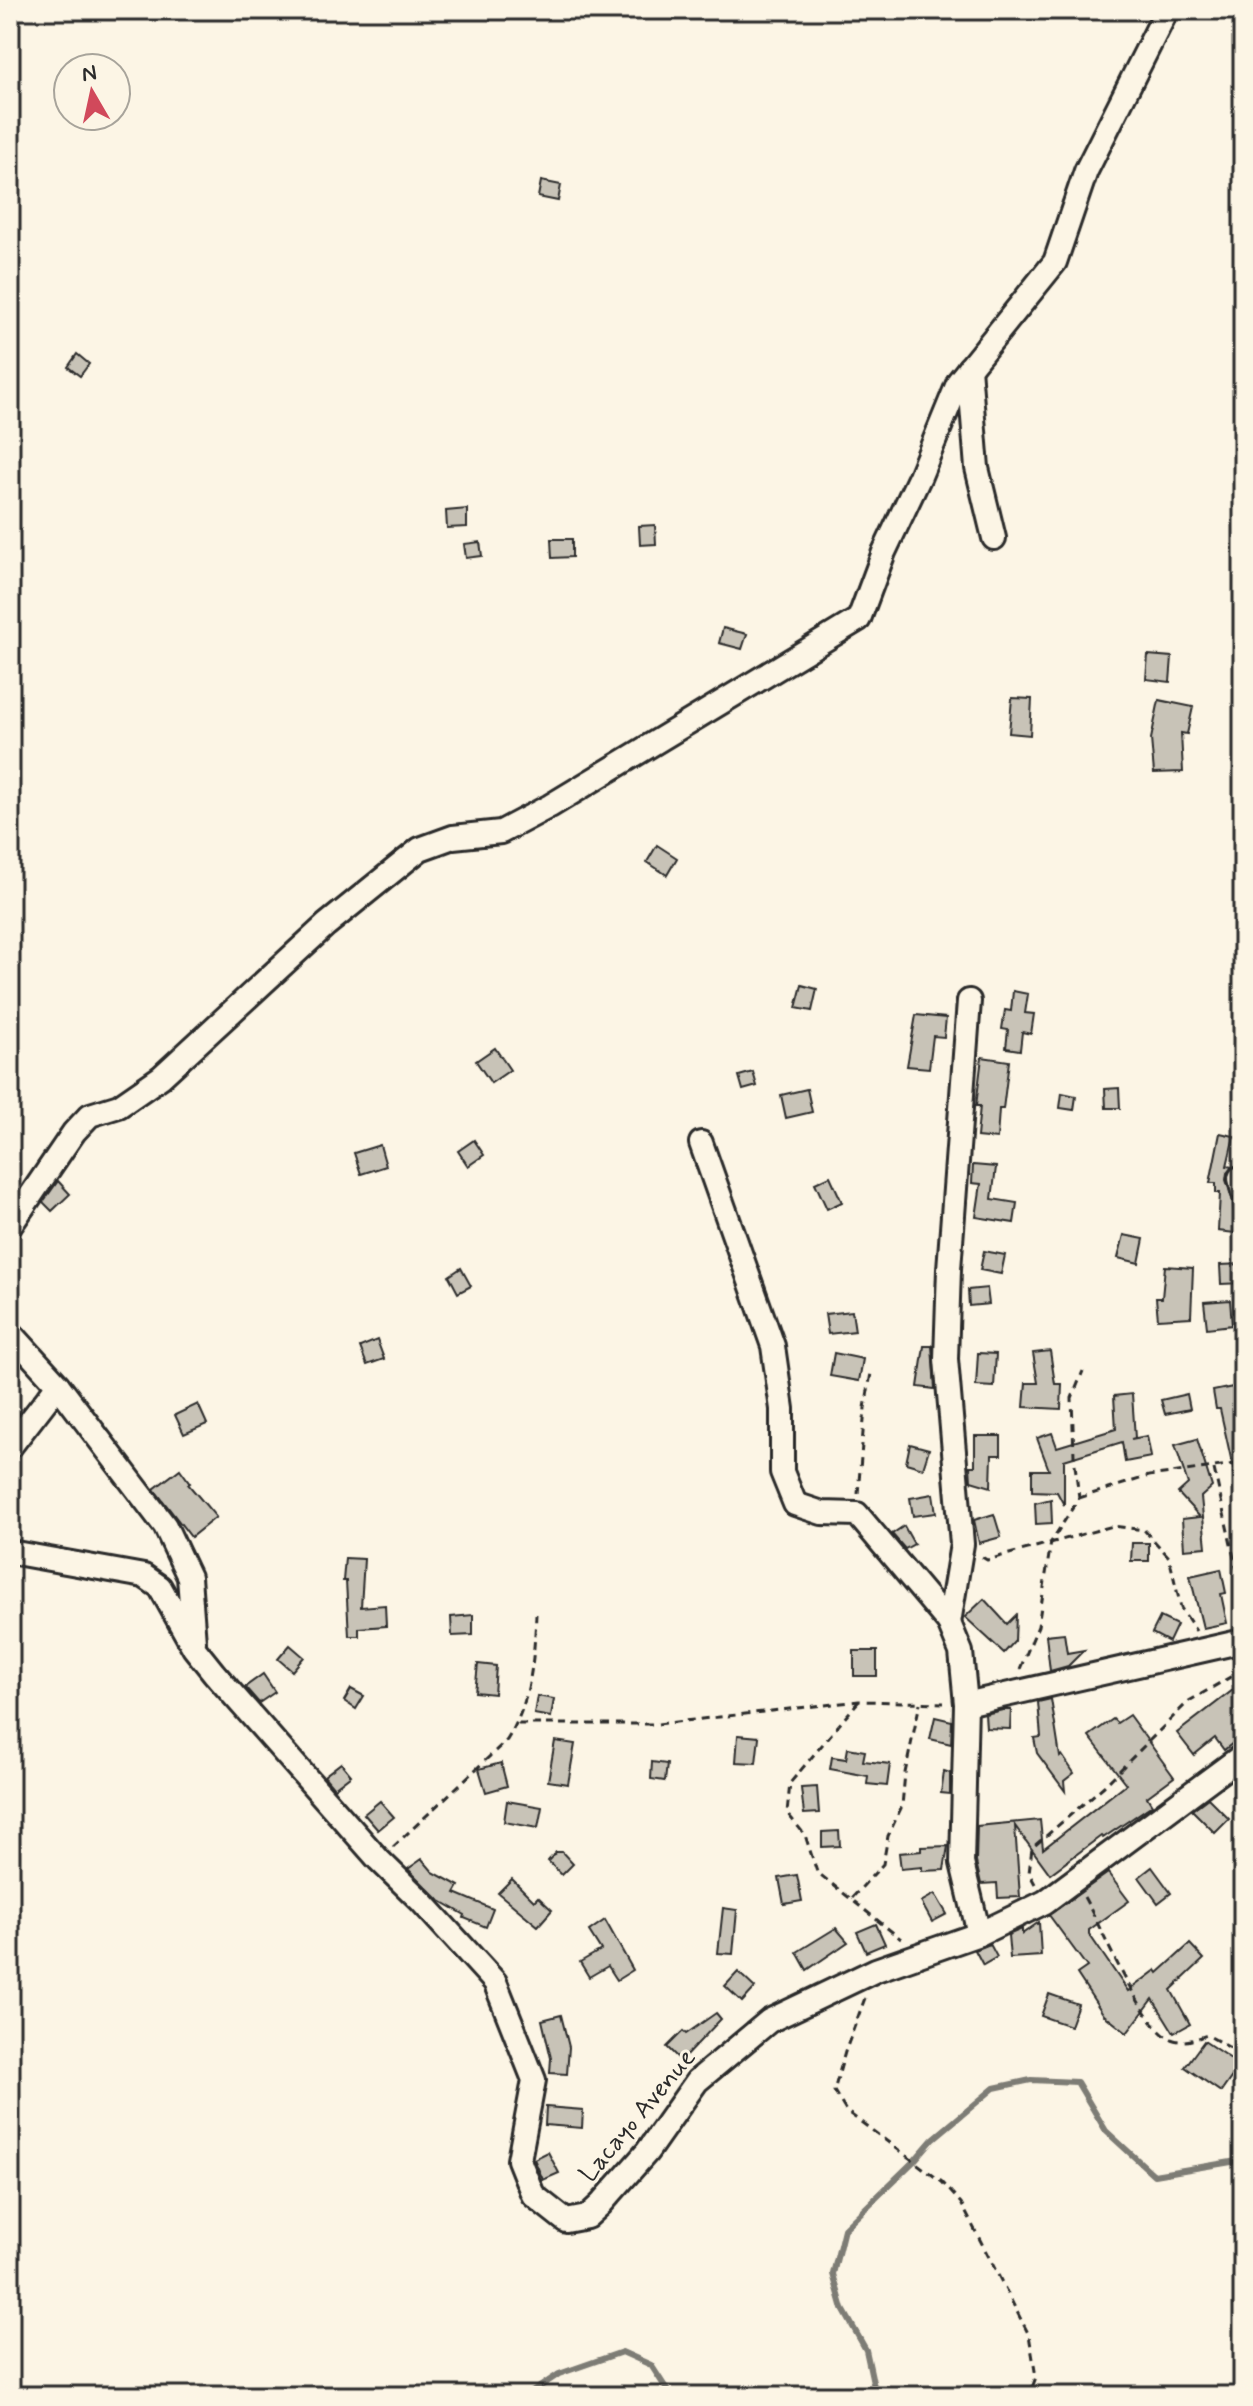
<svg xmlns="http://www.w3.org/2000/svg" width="1253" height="2406" font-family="Mynerve,sans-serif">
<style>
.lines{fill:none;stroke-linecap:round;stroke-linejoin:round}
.stream{stroke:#7d7b74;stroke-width:6}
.building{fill:#c8c3b7;stroke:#2b2b2b;stroke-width:2}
.minor-casing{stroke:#2b2b2b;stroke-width:28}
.path{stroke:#2b2b2b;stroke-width:3;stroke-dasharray:8 6;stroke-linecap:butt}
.minor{stroke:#fcf5e5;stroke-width:22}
.labels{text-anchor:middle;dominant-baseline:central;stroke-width:6;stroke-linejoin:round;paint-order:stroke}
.street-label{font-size:26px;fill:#2b2b2b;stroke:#fcf5e5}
</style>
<rect width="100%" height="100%" fill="#fcf5e5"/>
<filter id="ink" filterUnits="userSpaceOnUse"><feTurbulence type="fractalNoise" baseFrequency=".0125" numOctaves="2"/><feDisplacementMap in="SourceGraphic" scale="16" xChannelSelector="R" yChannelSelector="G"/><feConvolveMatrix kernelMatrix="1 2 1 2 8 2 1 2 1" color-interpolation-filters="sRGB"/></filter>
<g filter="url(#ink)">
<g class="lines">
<g class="stream">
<path d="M526 2396 559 2374 622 2352 651 2365 671 2396"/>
<path d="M876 2396 866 2350 843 2309 833 2274 844 2229 914 2161 933 2139 994 2088 1031 2080 1077 2082 1106 2131 1154 2175 1243 2160"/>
</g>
</g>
<g class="building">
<path d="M541 181 561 185 558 201 538 197Z"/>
<path d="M77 354 89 364 80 376 68 367Z"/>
<path d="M467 509V527L447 528 446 511Z"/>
<path d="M655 525 656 544 640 545 639 526Z"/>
<path d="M551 539H572V557L552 558Z"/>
<path d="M480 542 482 556 466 558 464 544Z"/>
<path d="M723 628 747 634 742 649 719 643Z"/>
<path d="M1148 655 1172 657 1170 682 1146 679Z"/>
<path d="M1012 698 1032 699 1030 735 1009 733Z"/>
<path d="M1159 700 1193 707 1187 734 1181 733 1183 772 1154 773 1151 739Z"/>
<path d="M657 845 677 858 667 875 647 862Z"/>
<path d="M802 985 817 989 812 1011 796 1008Z"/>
<path d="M1013 991 1028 994 1025 1013 1034 1014 1031 1034 1022 1032 1020 1050 1006 1048 1008 1030 1002 1029 1005 1010 1011 1011Z"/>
<path d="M916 1015 946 1018 944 1037 933 1036 929 1068 907 1066Z"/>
<path d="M495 1048 510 1070 491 1083 476 1061Z"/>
<path d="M982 1057 1009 1061 1003 1109H999L997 1139 977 1137 980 1106H976Z"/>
<path d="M753 1072 757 1086 743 1090 739 1076Z"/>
<path d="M1119 1088 1120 1108H1106L1105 1089Z"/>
<path d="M807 1089 812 1112 786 1118 781 1095Z"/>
<path d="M1062 1093 1076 1096 1074 1110 1060 1108Z"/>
<path d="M1220 1133 1234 1136 1227 1166 1232 1167 1227 1173 1226 1180 1233 1201 1234 1211H1238L1235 1233 1218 1231 1220 1193H1216V1183H1210Z"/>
<path d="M474 1140 484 1155 468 1166 458 1151Z"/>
<path d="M380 1145 386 1166 361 1174 354 1153Z"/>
<path d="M973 1165 996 1167 992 1199 1017 1203 1014 1223 976 1217 981 1184 972 1183Z"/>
<path d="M830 1176 842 1202 827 1209 815 1183Z"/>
<path d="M58 1181 70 1194 52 1211 43 1202Z"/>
<path d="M1124 1235 1144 1239 1139 1263 1118 1258Z"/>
<path d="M984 1251 1005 1255 1001 1274 980 1270Z"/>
<path d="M1243 1264V1283L1221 1284 1220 1265Z"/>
<path d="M1165 1266 1193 1268 1191 1317 1158 1319 1156 1298H1162Z"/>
<path d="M461 1268 471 1286 458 1293 449 1276Z"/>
<path d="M987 1288 989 1304 969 1306 968 1290Z"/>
<path d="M1230 1300 1232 1325 1207 1328 1204 1302Z"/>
<path d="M852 1311 855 1331 828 1334 825 1314Z"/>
<path d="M377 1340 384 1359 367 1365 360 1347Z"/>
<path d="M924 1346H932L935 1389 918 1387Z"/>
<path d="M1050 1351 1055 1384H1062L1061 1409 1024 1407 1026 1383H1038L1033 1353Z"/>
<path d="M834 1353 863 1359 859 1381 830 1376Z"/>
<path d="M978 1353 996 1354 994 1387 976 1386Z"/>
<path d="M1233 1387 1243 1435V1481H1236L1220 1409H1216L1213 1391Z"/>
<path d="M1132 1394 1135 1438 1131 1439 1147 1436 1151 1457 1125 1462 1122 1442 1064 1460V1505L1057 1492 1032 1491V1470H1049L1037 1438 1052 1433 1057 1447 1116 1429 1114 1396Z"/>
<path d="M1187 1394 1190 1409 1165 1414 1161 1400Z"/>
<path d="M198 1404 207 1424 184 1434 175 1415Z"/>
<path d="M975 1436H1001V1455H992L991 1487 971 1481 970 1466H975Z"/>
<path d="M1197 1439 1212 1487 1201 1497 1206 1547 1184 1549 1182 1519 1200 1517 1178 1493 1188 1484 1175 1445Z"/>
<path d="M910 1444 929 1449 923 1468 906 1463Z"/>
<path d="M180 1469 190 1483 188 1484 216 1517 191 1537 154 1489Z"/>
<path d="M933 1494 936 1513 913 1516 910 1498Z"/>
<path d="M1051 1499 1052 1523 1036 1524 1035 1503Z"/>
<path d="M994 1514 1001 1537 979 1543 974 1520Z"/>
<path d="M904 1526 914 1544 905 1549 892 1534Z"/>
<path d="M1132 1543H1149V1561H1131Z"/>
<path d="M345 1558 364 1559 361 1607 385 1605 386 1626 359 1628V1636H349L346 1581H343Z"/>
<path d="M1221 1569 1226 1593 1221 1594 1227 1623 1203 1628 1190 1576Z"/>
<path d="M984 1599 1007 1624 1016 1615 1015 1641 1004 1653 965 1617Z"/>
<path d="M473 1615V1635L452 1636 451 1617Z"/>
<path d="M1160 1617 1177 1625 1169 1642 1152 1633Z"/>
<path d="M1064 1633 1067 1653 1084 1650 1068 1666 1050 1671 1046 1635Z"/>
<path d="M290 1645 304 1657 292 1671 278 1659Z"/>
<rect x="854" y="1651" width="23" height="25"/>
<path d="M478 1664 496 1666 494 1694 475 1692Z"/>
<path d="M263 1674 275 1692 259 1703 245 1687Z"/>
<path d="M1237 1687 1243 1695V1735L1224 1750 1215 1738 1194 1755 1177 1733Z"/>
<path d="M351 1689 364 1696 356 1709 344 1701Z"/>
<path d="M537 1696 554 1699 551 1717 534 1714Z"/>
<path d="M1051 1699 1060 1757 1062 1755 1074 1773 1064 1781 1065 1791 1037 1753 1034 1738 1041 1737 1038 1702Z"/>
<path d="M1003 1710H1011L1010 1729 986 1728 985 1714Z"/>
<path d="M1129 1715 1174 1777 1147 1797 1152 1805 1103 1838 1101 1836 1050 1874 1015 1826 1020 1897 998 1898 997 1883 981 1884 976 1862 977 1826 1040 1820 1043 1849 1126 1784 1089 1736 1113 1719 1117 1723Z"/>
<path d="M935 1717 952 1721 951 1744 930 1739Z"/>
<path d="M738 1735 759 1737 756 1763 736 1762Z"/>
<path d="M555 1741 575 1744 568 1784 548 1781Z"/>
<path d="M848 1748 865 1751 863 1761 890 1764 887 1786 867 1784 868 1776 830 1769 832 1757 846 1759Z"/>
<path d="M652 1762 667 1764 665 1781 651 1779Z"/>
<path d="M341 1763 351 1775 334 1788 324 1776Z"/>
<path d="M501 1763 507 1786 486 1792 479 1769Z"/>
<path d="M944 1771 950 1773V1794L941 1793Z"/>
<path d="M817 1787 819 1813 804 1814 801 1788Z"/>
<path d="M1208 1798 1229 1819 1215 1833 1192 1810Z"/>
<path d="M380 1801 394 1817 378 1830 364 1814Z"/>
<path d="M507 1801 542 1807 538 1828 504 1822Z"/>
<path d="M839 1831 840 1846 822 1847V1832Z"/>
<path d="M948 1846 944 1870 922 1871V1867L901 1869 899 1853 921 1851V1847Z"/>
<path d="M556 1852H562L573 1864 562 1875 548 1861Z"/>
<path d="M422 1859 433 1872 459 1886 455 1893 493 1909 486 1927 464 1918 465 1915 439 1900 408 1869Z"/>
<path d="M1152 1867 1171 1893 1158 1903 1139 1877Z"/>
<path d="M1108 1873 1129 1901 1089 1930V1934L1128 1991 1156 1970 1158 1973 1190 1944 1204 1959 1171 1990 1190 2024 1174 2033 1153 1999 1127 2033 1104 2015 1077 1974 1087 1967 1049 1915Z"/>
<path d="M797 1875 802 1901 784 1904 779 1878Z"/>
<path d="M512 1879 534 1901 538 1897 552 1910 538 1926 498 1893Z"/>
<path d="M935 1894 947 1914 932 1922 921 1902Z"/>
<path d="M723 1908 737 1910 733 1954 718 1953Z"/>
<path d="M605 1920 633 1970 617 1980 608 1966 589 1977 580 1962 601 1950 589 1931Z"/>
<path d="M1039 1922 1041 1956 1010 1958 1008 1935 1022 1929V1934Z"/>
<path d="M876 1924 885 1944 866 1952 857 1932Z"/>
<path d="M836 1928 848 1942 807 1970 797 1952Z"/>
<path d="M990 1944 997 1957 983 1965 975 1950Z"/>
<path d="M738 1972 755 1988 742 2002 725 1986Z"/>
<path d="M1049 1994 1078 2004 1070 2026 1041 2016Z"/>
<path d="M716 2013 721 2019 681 2061 667 2047 683 2031 686 2034Z"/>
<path d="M561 2015 569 2047 567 2074 550 2073 551 2058 542 2020Z"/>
<path d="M1204 2041 1240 2065 1221 2092 1185 2067Z"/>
<path d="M546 2107 583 2110 582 2128 545 2125Z"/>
<path d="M548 2152 559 2173 543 2180 534 2159Z"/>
</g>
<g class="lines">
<defs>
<g id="minor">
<path d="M969 368 977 468 994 538"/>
<path d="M701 1143 773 1346 782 1409V1472L795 1504 822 1513 857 1514 949 1623 961 1652 966 1704 962 1863 979 1934"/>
<path d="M1240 1178 1243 1191"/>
<path d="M10 1226 74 1132 90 1115 119 1106 161 1077 326 925 420 849 453 837 501 832 550 806 859 619 884 552 920 476 959 381 1055 262 1086 171 1167 10"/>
<path d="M10 1332 58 1385 165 1526 189 1577 194 1642"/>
<path d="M10 1447 58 1385"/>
<path d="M10 1552 144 1576 160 1587 194 1648 214 1673 379 1860 422 1902 495 1982 534 2080 519 2160 533 2195 566 2221 587 2217 601 2204 647 2152 697 2081 769 2021 876 1970 979 1934 1045 1902 1243 1755"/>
<path d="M949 1623 962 1544 946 1359 949 1269 969 1001"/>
<path d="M966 1704 1243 1641"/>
</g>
</defs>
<use href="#minor" class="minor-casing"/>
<g class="path">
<path d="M1214 1469 1243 1598"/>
<path d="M858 1494 865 1408 871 1373"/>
<path d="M1079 1498 1149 1476 1243 1463"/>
<path d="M982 1557 987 1560 1113 1526 1144 1530 1169 1557 1181 1608 1196 1631"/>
<path d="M1020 1669 1038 1626 1051 1542 1079 1498 1074 1456 1072 1398 1083 1371"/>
<path d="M859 1701 790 1783 787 1813 805 1835 817 1872 901 1939"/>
<path d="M518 1724H658L859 1701 944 1703"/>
<path d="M393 1847 507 1740C531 1702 534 1659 536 1614"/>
<path d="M1035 1884 1029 1873 1032 1848 1104 1786 1189 1701 1239 1672 1241 1663"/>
<path d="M1084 1897C1101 1927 1143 2028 1171 2039 1184 2044 1195 2039 1207 2035L1243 2055"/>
<path d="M852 1898 883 1864 888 1836 902 1806 905 1773 920 1703"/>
<path d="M865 1998 845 2052 834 2091 846 2111 942 2182 961 2203 1029 2335 1036 2377 1029 2396"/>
</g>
<use href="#minor" class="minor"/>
</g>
</g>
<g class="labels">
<g class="street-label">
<text transform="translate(638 2116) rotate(-50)">Lacayo Avenue</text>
</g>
</g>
<rect width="1253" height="2406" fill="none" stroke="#fcf5e5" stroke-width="40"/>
<rect x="20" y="20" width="1213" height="2366" fill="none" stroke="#2b2b2b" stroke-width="3" filter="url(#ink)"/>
<g transform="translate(92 92) rotate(351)"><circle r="38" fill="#fcf5e5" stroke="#a8a49b" stroke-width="2"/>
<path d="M0-6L14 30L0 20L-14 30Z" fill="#d1495b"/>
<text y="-12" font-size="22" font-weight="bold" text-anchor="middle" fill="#2b2b2b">N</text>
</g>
</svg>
